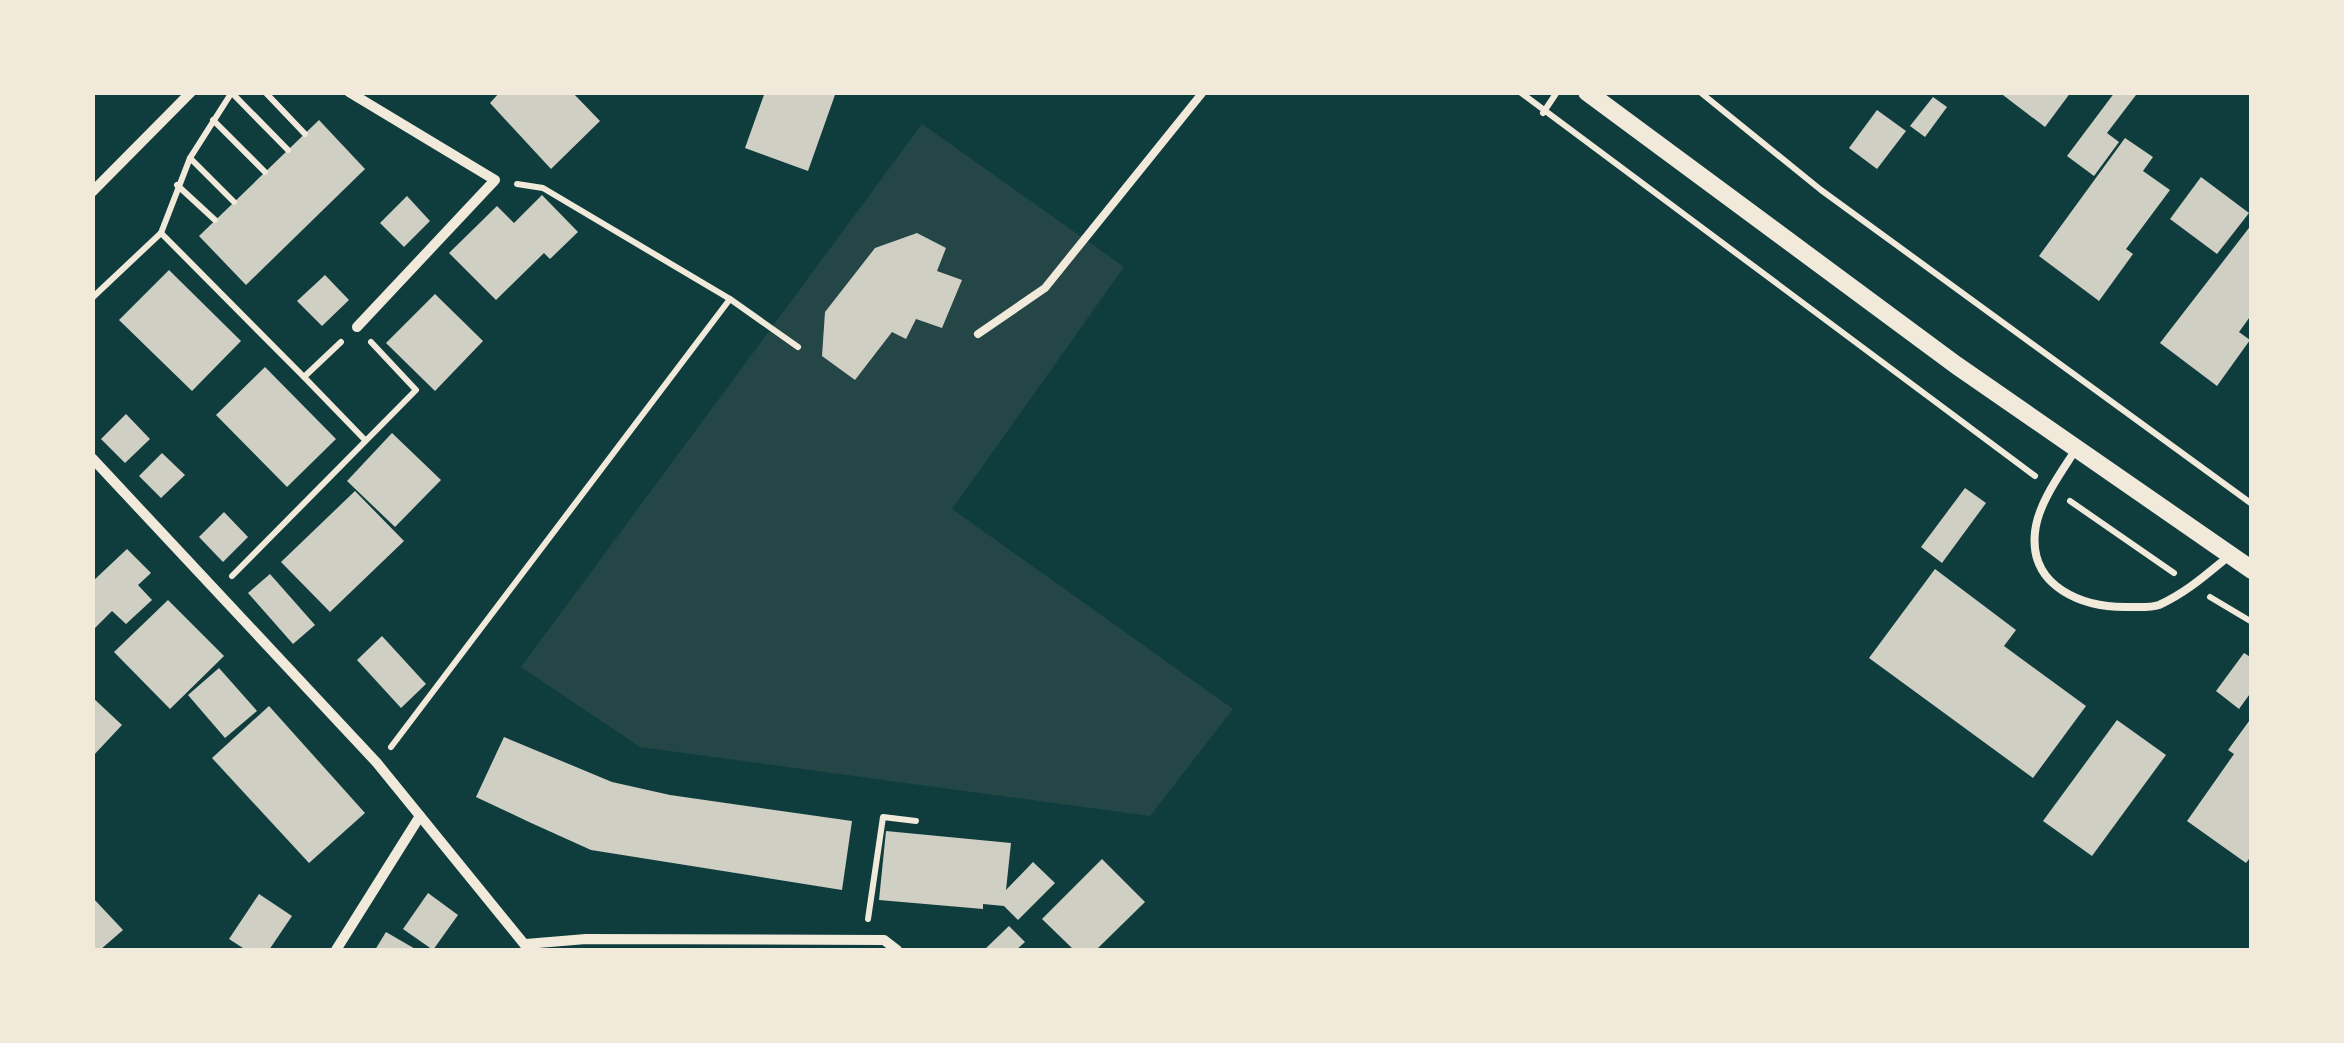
<svg xmlns="http://www.w3.org/2000/svg" width="2344" height="1043" font-family="Arial,sans-serif">
<style>
.green{fill:#244646}
.building{fill:#cfcfc3}
.lines{fill:none;stroke-linecap:round;stroke-linejoin:round}
.path{stroke:#f1e9da;stroke-width:6}
.service{stroke:#f1e9da;stroke-width:8}
.minor{stroke:#f1e9da;stroke-width:10}
.tertiary{stroke:#f1e9da;stroke-width:18}
</style>
<rect width="100%" height="100%" fill="#0f3d3e"/>
<path class="green" d="M922 124 1124 267 952 509 1233 709 1150 816 640 747 521 667Z"/>
<g class="building">
<path d="M500 92H572L600 121 551 169 490 103Z"/>
<path d="M765 92H836L808 171 745 148Z"/>
<path d="M1999 92H2071L2045 127Z"/>
<path d="M2115 92 2136 95 2107 133 2119 142 2094 176 2067 156Z"/>
<path d="M1933 97 1947 107 1925 137 1910 126Z"/>
<path d="M1877 110 1906 131 1877 169 1849 148Z"/>
<path d="M319 120 365 169 246 285 199 236Z"/>
<path d="M2125 138 2153 157 2143 171 2170 190 2126 249 2133 254 2099 301 2039 256Z"/>
<path d="M2201 177 2249 213 2217 254 2170 219Z"/>
<path d="M542 195 578 232 550 259 544 253 496 300 449 253 497 206 514 223Z"/>
<path d="M407 196 430 221 404 247 380 223Z"/>
<path d="M2252 224V314L2239 332 2250 340 2217 386 2160 343Z"/>
<path d="M917 233 946 248 937 271 962 280 942 328 916 319 906 339 892 332 855 380 822 356 825 312 875 248Z"/>
<path d="M169 270 241 341 192 391 119 320Z"/>
<path d="M325 275 349 300 322 326 297 301Z"/>
<path d="M435 294 483 341 435 391 386 343Z"/>
<path d="M265 367 336 439 287 487 216 415Z"/>
<path d="M126 414 150 439 125 463 101 439Z"/>
<path d="M392 433 441 480 395 527 347 481Z"/>
<path d="M162 453 185 475 161 498 139 476Z"/>
<path d="M1965 488 1986 503 1942 563 1921 547Z"/>
<path d="M355 491 404 541 330 612 281 562Z"/>
<path d="M224 512 248 537 223 562 199 537Z"/>
<path d="M127 549 151 573 138 585 152 600 126 624 112 611 92 631V582Z"/>
<path d="M1935 569 2016 630 2004 646 2086 706 2033 778 1869 658Z"/>
<path d="M270 574 315 625 293 644 248 593Z"/>
<path d="M168 600 224 656 170 709 114 652Z"/>
<path d="M382 636 426 684 401 708 357 660Z"/>
<path d="M2244 653 2252 658V691L2239 709 2216 691Z"/>
<path d="M219 668 257 711 225 738 188 695Z"/>
<path d="M92 697 122 725 92 757Z"/>
<path d="M269 706 365 813 309 863 212 758Z"/>
<path d="M2252 717V855L2246 863 2187 821 2234 754 2228 750Z"/>
<path d="M2117 720 2166 755 2092 856 2043 821Z"/>
<path d="M504 737 612 782 670 795 852 821 842 890 591 850 529 822 476 797Z"/>
<path d="M886 831 1011 843 1006 890 1033 862 1055 883 1018 920 1004 906 983 904V909L879 900Z"/>
<path d="M1102 859 1145 902 1096 950H1074L1042 919Z"/>
<path d="M428 893 458 915 433 950 403 929Z"/>
<path d="M259 894 292 916 269 950H246L229 939Z"/>
<path d="M92 897 123 930 100 950H92Z"/>
<path d="M1009 926 1025 942 1016 950H984Z"/>
<path d="M386 932 417 950H375Z"/>
</g>
<g class="lines">
<g class="path">
<path d="M265 92 305 134"/>
<path d="M1520 92 2035 476"/>
<path d="M1700 92 1821 190 2252 504"/>
<path d="M232 93 288 150"/>
<path d="M1543 113 1557 92"/>
<path d="M213 120 265 172"/>
<path d="M190 158 234 202"/>
<path d="M517 184 543 188 730 299"/>
<path d="M177 185 215 220"/>
<path d="M161 233 304 377 341 342"/>
<path d="M92 298 161 233 190 158 232 92"/>
<path d="M304 377 365 440"/>
<path d="M2070 501 2174 573"/>
<path d="M232 576 416 390 371 342"/>
<path d="M2210 597 2252 622"/>
<path d="M391 747 730 299 798 347"/>
<path d="M868 919 883 817 916 821"/>
</g>
<g class="service">
<path d="M978 334 1045 288 1203 92"/>
<path d="M2076 449C2061 473 2038 503 2035 532 2029 588 2084 608 2129 607 2139 607 2150 608 2159 605 2186 593 2207 574 2229 556"/>
</g>
<g class="minor">
<path d="M349 92 495 180 357 327"/>
<path d="M92 192 191 92"/>
<path d="M92 458 377 763 529 950"/>
<path d="M526 944 586 939 884 940 897 950"/>
<path d="M336 950 420 816"/>
</g>
<path class="tertiary" d="M1587 92 1956 365 2252 570"/>
</g>
<rect width="2344" height="1043" fill="none" stroke="#f1e9da" stroke-width="190"/>
</svg>
